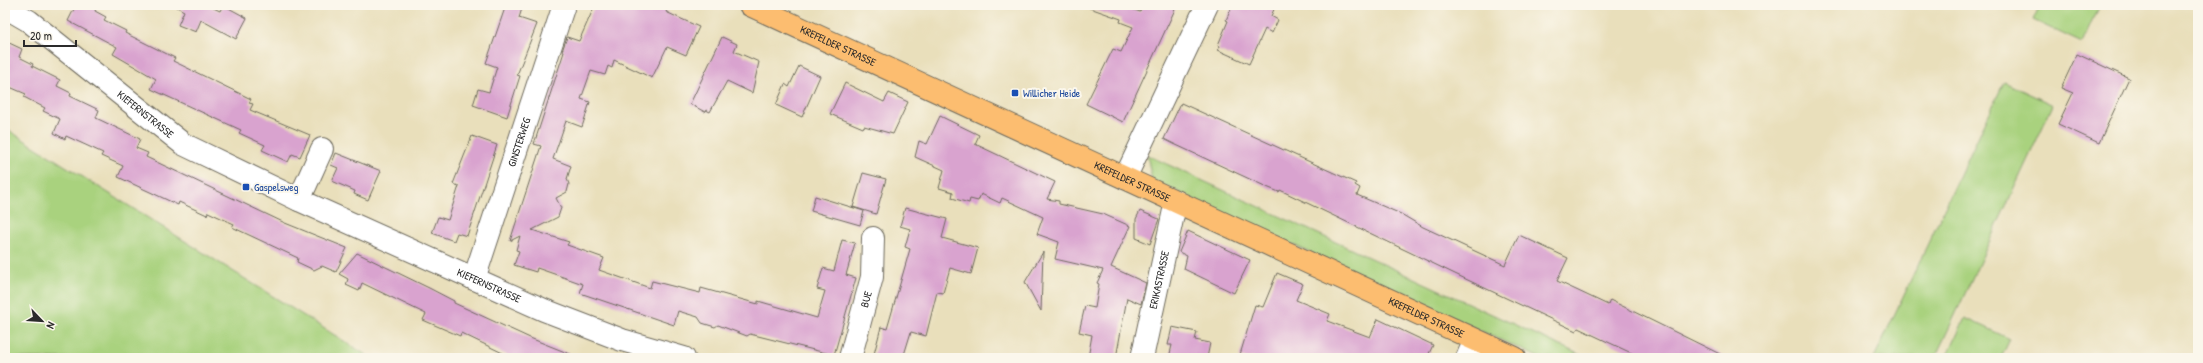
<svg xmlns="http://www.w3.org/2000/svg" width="2203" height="363" font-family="'Patrick Hand',sans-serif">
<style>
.green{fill:#a9d27e;stroke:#6a7e54}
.building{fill:#d9a3cf}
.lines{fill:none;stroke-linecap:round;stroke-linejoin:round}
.minor-casing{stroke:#6e6a5d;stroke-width:24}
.major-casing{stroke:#6e6a5d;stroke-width:24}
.minor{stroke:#fff;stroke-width:22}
.major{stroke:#fcbd6f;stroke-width:22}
.transit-dot{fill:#1a4fb4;stroke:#fbf7ec;stroke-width:1.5}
.labels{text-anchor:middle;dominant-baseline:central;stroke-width:4;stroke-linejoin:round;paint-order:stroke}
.street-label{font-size:11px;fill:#2b2b2b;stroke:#fbf7ec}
.transit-label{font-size:11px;fill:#164399;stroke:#fbf7ec;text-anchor:start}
</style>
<rect width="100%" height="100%" fill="#fbf7ec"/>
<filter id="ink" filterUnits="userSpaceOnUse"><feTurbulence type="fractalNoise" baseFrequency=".025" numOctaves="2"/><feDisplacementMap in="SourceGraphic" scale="8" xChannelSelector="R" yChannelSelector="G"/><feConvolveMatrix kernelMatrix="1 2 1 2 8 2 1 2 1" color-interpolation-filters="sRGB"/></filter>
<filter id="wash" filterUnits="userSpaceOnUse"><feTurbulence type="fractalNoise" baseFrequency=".012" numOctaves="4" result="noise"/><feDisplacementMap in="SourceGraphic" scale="16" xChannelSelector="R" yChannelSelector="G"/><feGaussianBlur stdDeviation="0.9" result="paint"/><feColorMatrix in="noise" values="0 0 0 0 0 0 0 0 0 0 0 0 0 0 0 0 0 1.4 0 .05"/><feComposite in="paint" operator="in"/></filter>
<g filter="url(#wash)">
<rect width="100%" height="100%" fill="#e9dfbb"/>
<g class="green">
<path d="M2040 5H2099L2082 43 2033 20Z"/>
<path d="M2004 82 2053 105 1935 358H1874Z"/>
<path d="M5 128 371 358H5Z"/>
<path d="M1147 155 1587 358H1540L1152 180Z"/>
<path d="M1965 318 2010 339 2001 358H1946Z"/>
</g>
<g id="blocks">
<g class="building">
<path d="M76 5H97L95 11 106 17 104 20 126 31 125 33 175 58 173 61 251 99 249 103 253 104 250 110 310 135 300 157 292 154 288 162 262 150 265 145 239 133 241 130 151 89 156 79 113 54 117 47 68 21Z"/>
<path d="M173 5H207L220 11 223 5 247 18 236 39 201 20 196 32 178 25 184 11Z"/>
<path d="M506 5H523L519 18 537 24 517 75 520 76 507 117 473 105 478 89 489 92 497 67 486 63Z"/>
<path d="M595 5H669L666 12 699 27 686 55 667 47 652 78 614 60 612 68 608 66 605 75 591 71 581 99 590 102 582 127 566 121 553 159 571 166 567 179 569 184 567 192 556 198 561 208 558 217 532 230 569 242 567 245 604 258 599 270 650 288 652 281 700 293 701 288 758 304V301L817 318 825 291 817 289 823 268 834 271 842 240 855 243 846 275 856 278 834 355 750 334 747 336 718 325 715 327 702 323 698 317 678 311 674 325 580 293 583 284 537 268 536 272 514 265 519 251 516 250 520 236 510 241 541 146 534 144 564 52 562 51 567 37 579 41Z"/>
<path d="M1088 5H1121L1140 12 1143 5H1177L1123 122 1086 104 1113 49 1121 52 1133 27 1120 22 1121 19 1087 7Z"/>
<path d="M1233 5H1276L1271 16 1278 20 1272 33 1265 29 1249 64 1218 50 1220 46 1218 45 1228 21 1226 20Z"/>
<path d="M722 37 737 44 734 51 759 62 752 93 727 81 710 112 706 110 705 112 690 104Z"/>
<path d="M5 41 22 49 19 57 33 64 32 66 60 80 57 86 71 93 70 96 99 110 96 118 140 139 136 148 148 153 146 157 285 223 347 248 336 272 322 266 314 270 297 262 298 258 232 227 234 224 208 212 207 215 179 202 178 205 118 177 123 166 101 156 103 153 66 136 65 139 54 133 60 119 43 111 45 108 24 97 26 94 5 85Z"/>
<path d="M2077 54 2129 78 2099 143 2058 124 2073 93 2061 88Z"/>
<path d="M799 66 820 76 802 117 776 105 785 84 789 87Z"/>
<path d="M845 83 884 102 889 93 908 102 893 134 864 126 863 128 830 114Z"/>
<path d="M1181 103 1356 183 1355 185 1360 188 1357 195 1401 214 1423 227 1505 265 1519 235 1568 258 1557 281 1608 305 1610 300 1728 358H1642L1578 328 1576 331 1455 274 1280 190 1279 192 1269 188 1174 144 1164 139Z"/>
<path d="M940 116 979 135 975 144 1055 182 1047 199 1059 201V204L1103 214 1130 226 1111 267 1146 283 1141 304 1127 298 1116 358H1088L1092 335 1079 332 1085 306 1095 308 1099 284 1097 283 1103 270 1055 259 1059 242 1037 234 1043 217 1002 198 1000 203 981 194 978 201 970 199 969 203 952 198 953 192 939 188 944 170 915 157 919 141 927 144Z"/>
<path d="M472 136 497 145 467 236 457 233 454 241 432 233 438 217 448 220 459 186 453 184Z"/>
<path d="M336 153 381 171 368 200 354 194 355 191 332 181 338 168 331 165Z"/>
<path d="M863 173 886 179 876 214 853 207Z"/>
<path d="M815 196 864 211 860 225 811 211Z"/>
<path d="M905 208 947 219 942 238 978 248 971 274 950 268 943 293 937 292 926 336 911 332 903 358H873L881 327 887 329 910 249 905 247 910 229 900 226Z"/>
<path d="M1140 211 1159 219 1150 244 1136 238V219Z"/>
<path d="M1188 231 1250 260 1234 293 1184 269 1187 256 1179 252Z"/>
<path d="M1043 252 1041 311 1025 282Z"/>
<path d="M357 253 429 288 454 301V303L530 338 580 358H513L461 333 460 336 423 320 426 314 362 283 359 291 346 285 348 279 339 274Z"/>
<path d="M1277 273 1303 284 1296 300 1330 314 1327 321 1370 337 1378 319 1433 345 1427 358H1239L1255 305 1263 307Z"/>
<path d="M1172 327 1197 332 1195 340 1210 343 1207 358H1169L1172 345H1168Z"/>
</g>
</g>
</g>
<g filter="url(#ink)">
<use href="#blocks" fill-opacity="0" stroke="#6e6a5d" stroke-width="1"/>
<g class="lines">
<defs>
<g id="minor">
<path id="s1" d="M5 7 29 21 183 144 299 200 544 310 622 340 684 358"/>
<path d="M1125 178 1207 5"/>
<path d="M299 200 322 149"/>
<path id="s2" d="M474 279 564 5"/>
<path id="s3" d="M850 358 872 277 873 238"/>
<path id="s4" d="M1142 358 1176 201"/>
<path d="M1467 358 1475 340"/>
</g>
<g id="major">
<path id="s5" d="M750 5 1515 358"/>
</g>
</defs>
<use href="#minor" class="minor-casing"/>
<use href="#major" class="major-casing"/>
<use href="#minor" class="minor"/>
<use href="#major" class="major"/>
</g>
</g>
<g class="transit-dot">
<rect x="1011" y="89" width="8" height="8" rx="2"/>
<rect x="242" y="183" width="8" height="8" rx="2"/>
</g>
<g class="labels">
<g class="street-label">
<text stroke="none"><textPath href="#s5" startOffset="97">KREFELDER STRASSE</textPath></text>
<text stroke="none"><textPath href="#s1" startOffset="177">KIEFERNSTRASSE</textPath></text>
<text stroke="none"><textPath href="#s2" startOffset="144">GINSTERWEG</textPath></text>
<text stroke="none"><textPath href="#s5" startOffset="421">KREFELDER STRASSE</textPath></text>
<text stroke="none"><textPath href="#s4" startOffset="80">ERIKASTRASSE</textPath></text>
<text stroke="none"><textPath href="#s1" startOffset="562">KIEFERNSTRASSE</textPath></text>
<text stroke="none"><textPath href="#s3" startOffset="61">BUE</textPath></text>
<text stroke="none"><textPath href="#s5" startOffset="745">KREFELDER STRASSE</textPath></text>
</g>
<g class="transit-label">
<text x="1023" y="93">Willicher Heide</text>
<text x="254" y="187">Gaspelsweg</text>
</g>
</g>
<rect width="2203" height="363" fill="none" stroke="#fbf7ec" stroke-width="20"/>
<g transform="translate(42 321) rotate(115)" stroke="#fbf7ec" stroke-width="3" paint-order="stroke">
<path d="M0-3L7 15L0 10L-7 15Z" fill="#2b2b2b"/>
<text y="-6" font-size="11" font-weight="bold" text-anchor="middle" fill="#2b2b2b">N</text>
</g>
<path d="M24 40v6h52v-6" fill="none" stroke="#2b2b2b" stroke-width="2"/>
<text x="30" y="40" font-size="12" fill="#2b2b2b" stroke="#fbf7ec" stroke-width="3" paint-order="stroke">20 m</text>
</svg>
